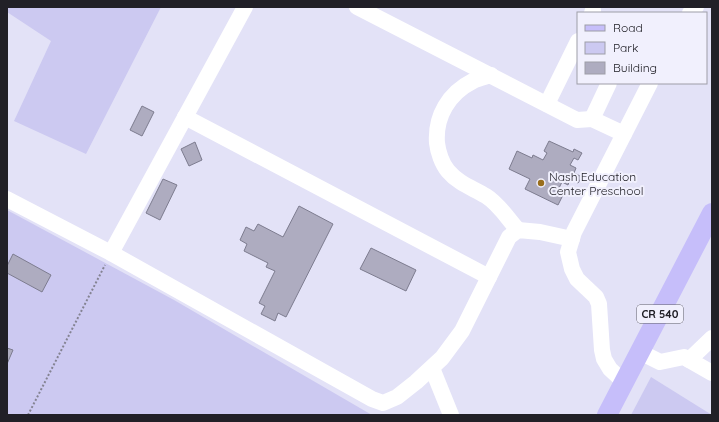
<svg xmlns="http://www.w3.org/2000/svg" width="719" height="422" font-family="Quicksand,sans-serif">
<style>
.green{fill:#ccc9f1}
.building{fill:#aeacc0;stroke:#7d7c8f}
.lines{fill:none;stroke-linecap:round;stroke-linejoin:round}
.path{stroke:#848392;stroke-width:2;stroke-dasharray:2 2;stroke-linecap:butt}
.minor{stroke:#fff;stroke-width:16}
.major{stroke:#c6befa;stroke-width:20}
.poi-dot{fill:#996e1c;stroke:#f1f0fd;stroke-width:1.5}
.labels{text-anchor:middle;dominant-baseline:central;stroke-width:4;stroke-linejoin:round;paint-order:stroke}
.shield{fill:#f1f0fd;stroke:#5f5e67;stroke-width:1}
.shield-label{font-size:11px;font-weight:bold;fill:#212027}
.poi-label{font-size:12px;fill:#212027;stroke:#f1f0fd;text-anchor:start}
</style>
<rect width="100%" height="100%" fill="#e3e2f7"/>
<g class="green">
<path d="M7 7H161L86 154 14 121 51 41 7 12Z"/>
<path d="M7 210 174 300 372 415H7Z"/>
<path d="M651 377 712 415H631Z"/>
</g>
<g class="building">
<path d="M142 106 154 112 142 136 130 130Z"/>
<path d="M549 141 573 152 574 149 582 153 578 160 574 158 570 165 576 168 574 173 582 177 578 183 570 179 568 185 562 182 557 192 563 195 558 205 525 189 530 179 509 169 517 151 532 158 533 155 543 160 547 153 544 151Z"/>
<path d="M195 142 202 160 189 166 181 149Z"/>
<path d="M163 179 177 185 160 220 146 213Z"/>
<path d="M299 206 333 224 286 317 278 313 275 321 261 314 265 306 259 303 275 271 266 267 268 263 244 251 247 244 240 240 246 227 254 231 258 224 283 237Z"/>
<path d="M371 248 416 270 406 291 360 269Z"/>
<path d="M13 254 51 275 42 292 7 273V266Z"/>
<path d="M7 348 13 350 7 364Z"/>
</g>
<g class="lines">
<path class="path" d="M28 415 105 265"/>
<g class="minor">
<path d="M357 7 577 120 592 119"/>
<path d="M592 13 593 10"/>
<path d="M690 13 696 7"/>
<path d="M491 75C485 77 479 78 473 81 449 93 435 116 437 143 438 152 442 164 448 171 459 184 473 188 486 196 499 204 508 219 518 230"/>
<path d="M609 83 592 119 624 134"/>
<path d="M547 104 578 41"/>
<path d="M185 117 489 277"/>
<path d="M7 199 111 253 372 399 383 403 397 397 416 382 442 358 462 331 509 237 518 230 540 232 572 239"/>
<path d="M111 253 245 7"/>
<path d="M640 352 660 362 684 357 712 373"/>
<path d="M689 360 712 338"/>
<path d="M432 368 451 415"/>
<path d="M624 382 610 369 604 359 602 350 599 304 596 297 577 279 572 269 568 252 574 232 650 83"/>
</g>
<path class="major" d="M607 415 712 213"/>
</g>
<circle class="poi-dot" cx="541" cy="183" r="4"/>
<g class="labels">
<rect class="shield" x="637" y="305" width="46" height="18" rx="3"/>
<g class="shield-label">
<text x="660" y="314">CR 540</text>
</g>
<g class="poi-label">
<text x="549" y="176">Nash Education<tspan x="549" dy="14">Center Preschool</tspan></text>
</g>
</g>
<rect width="719" height="422" fill="none" stroke="#212027" stroke-width="16"/>
<rect x="577" y="12" width="130" height="72" fill="#f1f0fd" stroke="#9e9da7"/>
<rect x="585" y="25" width="20" height="6" fill="#c6befa" stroke="#9e9da7"/>
<text x="613" y="32" font-size="12" fill="#212027">Road</text>
<rect x="585" y="42" width="20" height="12" fill="#ccc9f1" stroke="#9e9da7"/>
<text x="613" y="52" font-size="12" fill="#212027">Park</text>
<rect x="585" y="62" width="20" height="12" fill="#aeacc0" stroke="#9e9da7"/>
<text x="613" y="72" font-size="12" fill="#212027">Building</text>
</svg>
